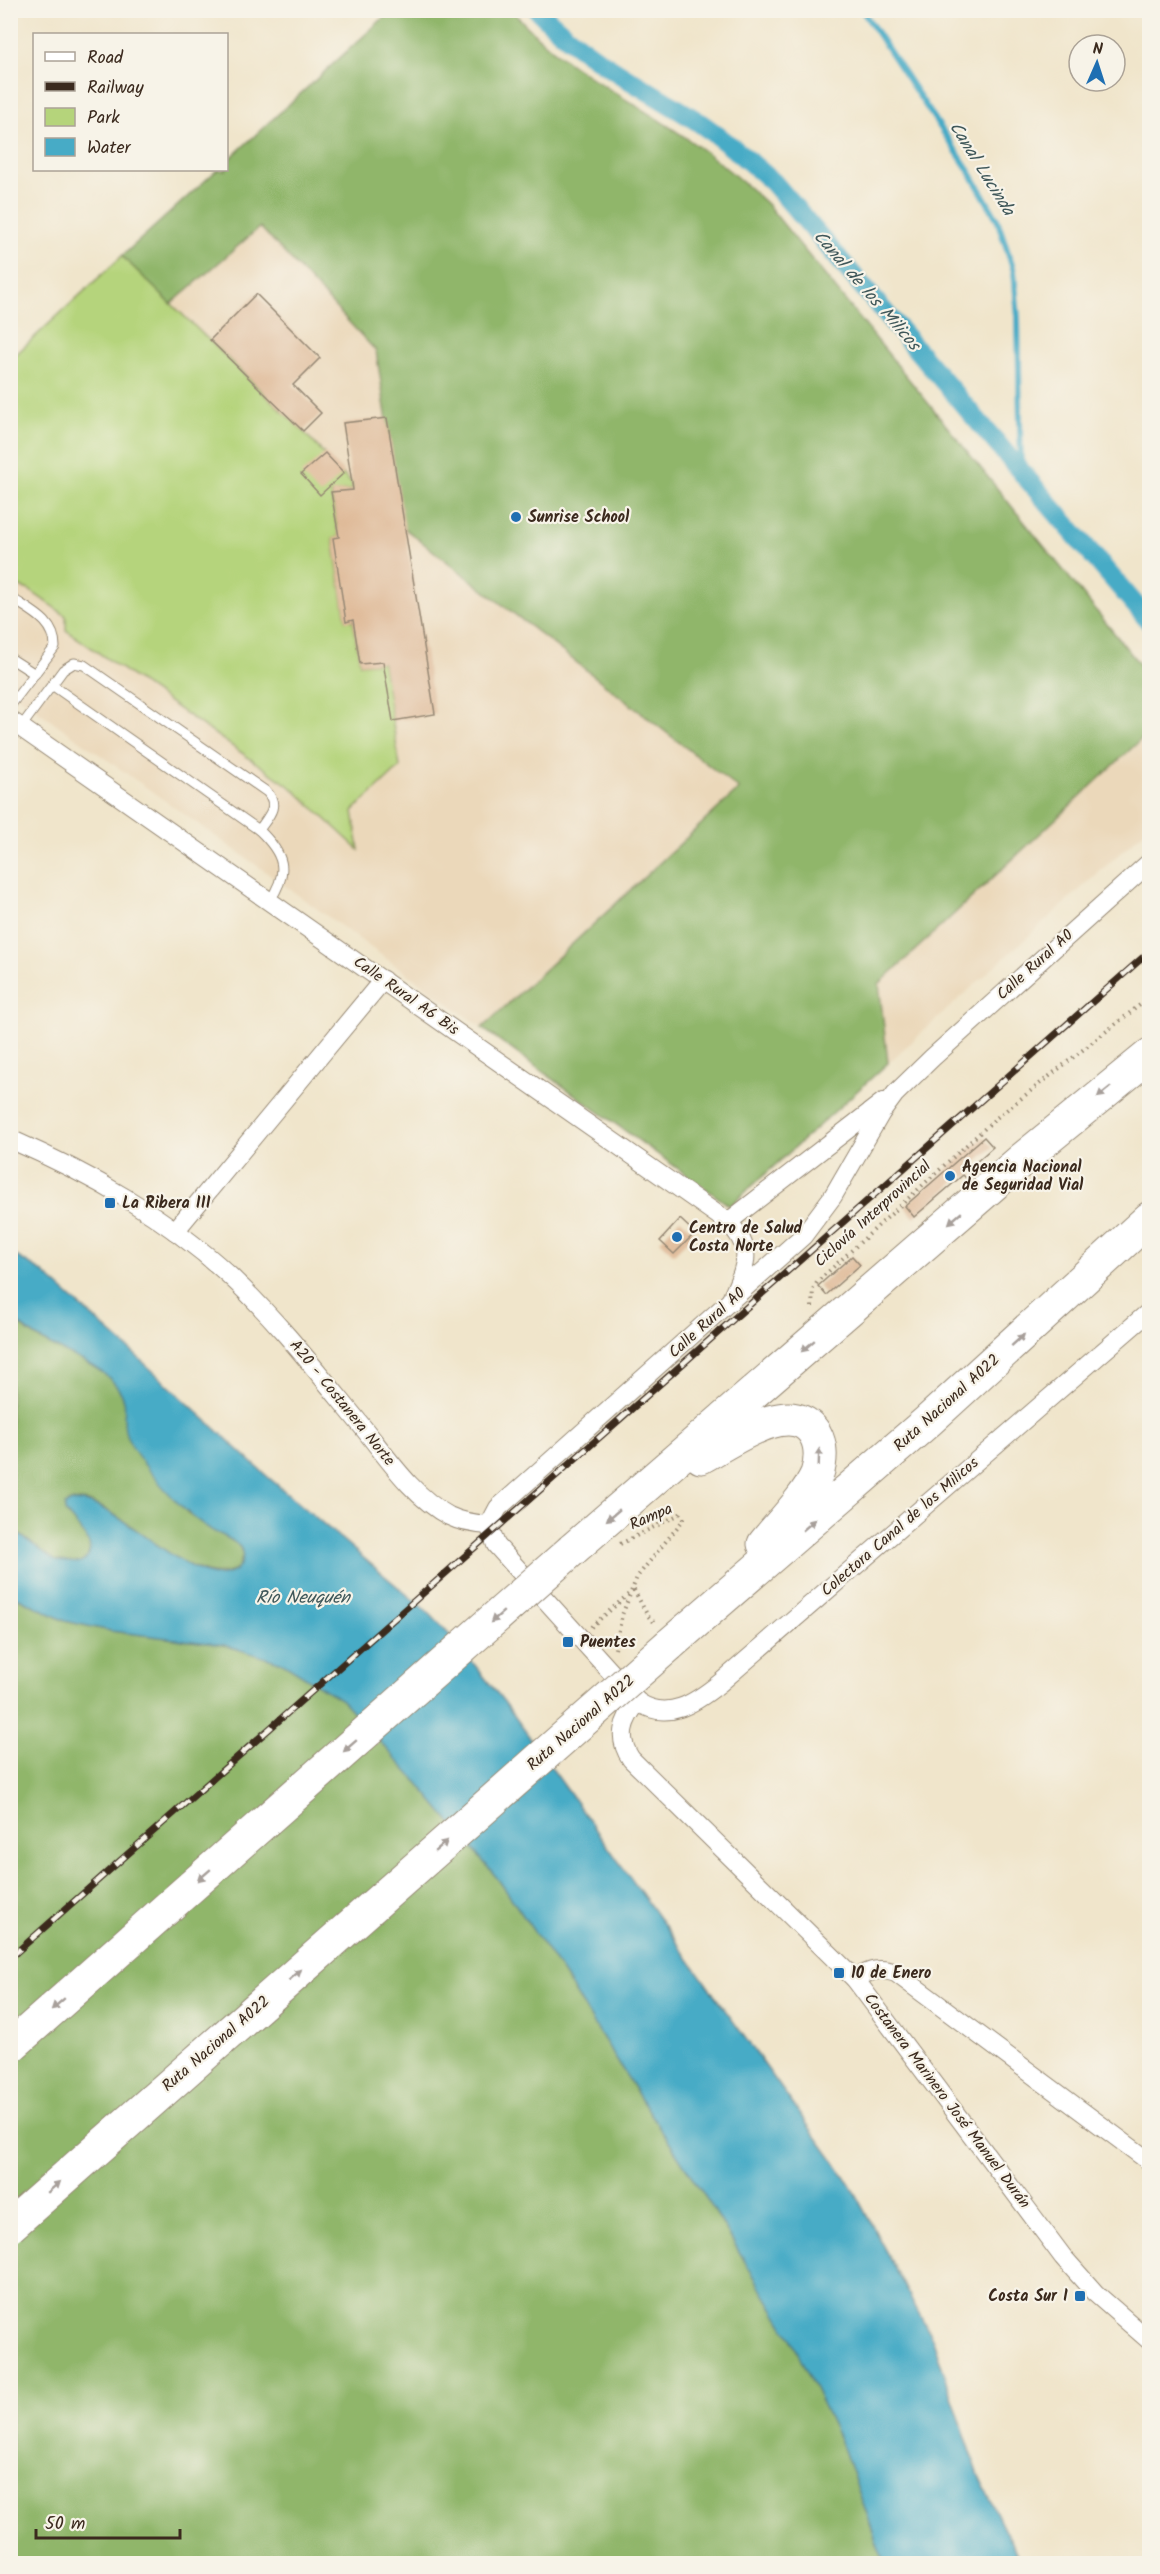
<svg xmlns="http://www.w3.org/2000/svg" width="1160" height="2574" font-family="Kalam,sans-serif">
<style>
.built{fill:#ebd8ba}
.green{fill:#b5d47b;stroke:#787f4c;stroke-width:1.5}
.forest{fill:#90b66b;stroke:#667044;stroke-width:1.5}
.water{fill:#47abc6;stroke:#416a72;stroke-width:1.5}
.lines{fill:none;stroke-linecap:round;stroke-linejoin:round}
.stream{stroke:#47abc6;stroke-width:6}
.canal{stroke:#47abc6;stroke-width:20}
.building{fill:#dfba98}
.lane-casing{stroke:#968874;stroke-width:11}
.street-casing{stroke:#968874;stroke-width:20}
.highway-casing{stroke:#968874;stroke-width:35}
.path{stroke:#968874;stroke-width:4;stroke-dasharray:1.5 4.5;stroke-linecap:butt}
.lane{stroke:#fff;stroke-width:9}
.street{stroke:#fff;stroke-width:18}
.highway{stroke:#fff;stroke-width:33}
.rail-casing{stroke:#3b2a1e;stroke-width:7}
.rail{stroke:#f7f3e8;stroke-width:4.5;stroke-dasharray:14;stroke-linecap:butt}
.highway-bridge-casing{stroke:#968874;stroke-width:35;stroke-linecap:butt}
.highway-bridge{stroke:#fff;stroke-width:33}
.oneway{fill:#a79f9a}
.poi-dot{fill:#1f6fb2;stroke:#f7f3e8;stroke-width:2}
.labels{text-anchor:middle;dominant-baseline:central;stroke-width:4.5;stroke-linejoin:round;paint-order:stroke}
.poi-label{font-size:16px;font-weight:bold;fill:#3b2a1e;stroke:#f7f3e8;text-anchor:start}
.street-label{font-size:16px;fill:#3b2a1e;stroke:#f7f3e8}
.water-label{font-size:18px;font-style:italic;fill:#3f5759;stroke:#f7f3e8}
</style>
<rect width="100%" height="100%" fill="#f7f3e8"/>
<filter id="ink" filterUnits="userSpaceOnUse"><feTurbulence type="fractalNoise" baseFrequency=".0167" numOctaves="2"/><feDisplacementMap in="SourceGraphic" scale="12" xChannelSelector="R" yChannelSelector="G"/><feConvolveMatrix kernelMatrix="1 2 1 2 8 2 1 2 1" color-interpolation-filters="sRGB"/></filter>
<filter id="wash" filterUnits="userSpaceOnUse"><feTurbulence type="fractalNoise" baseFrequency=".008" numOctaves="4" result="noise"/><feDisplacementMap in="SourceGraphic" scale="24" xChannelSelector="R" yChannelSelector="G"/><feGaussianBlur stdDeviation="1.35" result="paint"/><feColorMatrix in="noise" values="0 0 0 0 0 0 0 0 0 0 0 0 0 0 0 0 0 1.4 0 .05"/><feComposite in="paint" operator="in"/></filter>
<g filter="url(#wash)">
<rect width="100%" height="100%" fill="#f0e5cb"/>
<path class="built" d="M391 11H513L553 50 588 76 689 139 732 172 767 204 1149 676V827L730 1206 252 862 11 692V359L217 170H226L227 161Z"/>
<path class="green" d="M122 256 303 431 352 484 353 490 331 493 339 537 333 539 346 621 353 620 360 664 383 662 400 767 353 811 359 850 292 788 66 630V616L29 590 11 584V359Z"/>
<g class="forest">
<path d="M391 11H513C560 68 630 98 689 140 717 159 742 181 767 204L1149 676V732L879 984 888 1063 730 1206 482 1028 739 789 404 528 376 351 260 227 171 304 122 256 217 170H226L227 161Z"/>
<path d="M10 1318C20 1325 30 1334 41 1340 67 1355 111 1367 124 1398 128 1408 126 1419 125 1430L188 1514 239 1545 243 1555 238 1568C189 1601 107 1479 66 1504L65 1511C76 1527 104 1547 81 1563L56 1561 11 1528Z"/>
<path d="M10 1594 65 1621 111 1631 224 1645 283 1663 342 1700 417 1782 498 1879 564 1975 642 2101 714 2210 790 2336 843 2447 884 2563H11Z"/>
</g>
<path class="water" d="M11 1253 41 1271 130 1350 268 1477 431 1615 458 1644 505 1703 850 2184 933 2340 979 2476 1008 2537 1023 2563H884L843 2447 790 2336 714 2210 642 2101 564 1975 498 1879 417 1782 342 1700 283 1663 224 1645 111 1631 65 1621 11 1594 10 1528 56 1561 81 1563C104 1547 76 1527 65 1511V1505C103 1480 188 1592 230 1573 241 1569 246 1557 240 1547 235 1540 221 1535 213 1531 200 1523 188 1514 178 1503 164 1489 128 1449 125 1430 121 1408 132 1405 114 1383 95 1362 64 1354 40 1339 30 1333 20 1325 11 1318Z"/>
<g class="lines">
<path class="stream" d="M862 10 968 169 997 219 1014 271 1018 318 1021 471"/>
<path class="canal" d="M538 10C584 58 642 86 697 121 724 139 749 161 773 182L1150 622"/>
</g>
<g id="blocks">
<g class="building">
<path d="M256 294 320 358 293 385 321 413 303 431 210 340Z"/>
<path d="M387 418 435 714 393 721 383 662 360 664 353 620 346 622 333 538 339 537 331 492 353 490 343 423Z"/>
<path d="M325 453 344 473 320 495 301 474Z"/>
<path d="M984 1137 993 1147 975 1163 979 1166 966 1178 963 1175 914 1217 905 1206Z"/>
<path d="M680 1219 695 1233 674 1254 660 1241Z"/>
<path d="M852 1256 860 1265 826 1295 818 1286Z"/>
</g>
</g>
</g>
<g filter="url(#ink)">
<use href="#blocks" fill-opacity="0" stroke="#968874" stroke-width="1.5"/>
<g class="lines">
<defs>
<g id="lane">
<path d="M10 597C30 611 55 620 55 647L10 706"/>
<path d="M10 658 35 674"/>
<path d="M52 685 259 830C284 854 290 871 270 900"/>
<path d="M21 727 63 670 74 663 84 665 267 792C280 806 268 817 259 830"/>
</g>
<g id="street">
<path d="M10 720 728 1222C757 1252 744 1268 730 1302"/>
<path d="M10 1139C90 1174 165 1216 229 1275 278 1321 319 1374 361 1425 387 1457 412 1496 449 1516 461 1522 475 1524 489 1525"/>
<path d="M728 1222 883 1102"/>
<path d="M175 1231 383 980"/>
<path d="M489 1525 498 1508 803 1236 833 1196 881 1113 895 1094 932 1058 1150 862"/>
<path d="M489 1525 496 1545 638 1702C668 1722 695 1703 720 1683L1150 1311"/>
<path d="M638 1702C622 1721 617 1738 631 1759L855 1979 1063 2257 1095 2293 1150 2341"/>
<path d="M855 1979C870 1970 880 1967 896 1973L1150 2162"/>
</g>
<g id="highway">
<path d="M701 1457C728 1443 792 1395 815 1434 822 1446 821 1462 817 1474 807 1497 780 1524 764 1544"/>
<path d="M572 1550 1025 1157 1150 1055"/>
<path d="M669 1645 928 1421 1150 1218"/>
</g>
</defs>
<use href="#lane" class="lane-casing"/>
<use href="#street" class="street-casing"/>
<use href="#highway" class="highway-casing"/>
<g class="path">
<path d="M812 1307 813 1289 818 1281 995 1119 1150 997"/>
<path d="M634 1590 648 1616 656 1624"/>
<path d="M591 1627 631 1592"/>
<path d="M615 1649 622 1615 637 1577 684 1519 680 1514 620 1544"/>
</g>
<use href="#lane" class="lane"/>
<use href="#street" class="street"/>
<use href="#highway" class="highway"/>
<defs>
<path id="rail" d="M10 1958 1150 951"/>
</defs>
<use href="#rail" class="rail-casing"/>
<use href="#rail" class="rail"/>
<defs>
<g id="highway-bridge">
<path d="M10 2047 572 1550"/>
<path d="M10 2226 669 1645"/>
</g>
</defs>
<use href="#highway-bridge" class="highway-bridge-casing"/>
<use href="#highway-bridge" class="highway-bridge"/>
</g>
<defs><path id="oneway-solid" d="M-6-.8H1V-3.2L6.5 0L1 3.2V.8H-6Z" transform="scale(1.5)"/></defs>
<g class="oneway">
<use href="#oneway-solid" transform="translate(1104 1092) rotate(141)"/>
<use href="#oneway-solid" transform="translate(955 1218) rotate(139)"/>
<use href="#oneway-solid" transform="translate(1018 1340) rotate(-42)"/>
<use href="#oneway-solid" transform="translate(808 1346) rotate(139)"/>
<use href="#oneway-solid" transform="translate(819 1457) rotate(-88)"/>
<use href="#oneway-solid" transform="translate(613 1515) rotate(140)"/>
<use href="#oneway-solid" transform="translate(809 1525) rotate(-41)"/>
<use href="#oneway-solid" transform="translate(497 1617) rotate(139)"/>
<use href="#oneway-solid" transform="translate(350 1746) rotate(139)"/>
<use href="#oneway-solid" transform="translate(441 1846) rotate(-41)"/>
<use href="#oneway-solid" transform="translate(204 1875) rotate(139)"/>
<use href="#oneway-solid" transform="translate(295 1975) rotate(-41)"/>
<use href="#oneway-solid" transform="translate(58 2004) rotate(139)"/>
<use href="#oneway-solid" transform="translate(54 2187) rotate(-41)"/>
</g>
</g>
<g class="poi-dot">
<circle cx="516" cy="517" r="6"/>
<circle cx="950" cy="1176" r="6"/>
<rect x="104" y="1197" width="12" height="12" rx="3"/>
<circle cx="677" cy="1237" r="6"/>
<rect x="562" y="1636" width="12" height="12" rx="3"/>
<rect x="833" y="1967" width="12" height="12" rx="3"/>
<rect x="1074" y="2290" width="12" height="12" rx="3"/>
</g>
<g class="labels">
<g class="poi-label">
<text x="528" y="517">Sunrise School</text>
<text x="962" y="1167">Agencia Nacional<tspan x="962" dy="18">de Seguridad Vial</tspan></text>
<text x="122" y="1203">La Ribera III</text>
<text x="689" y="1228">Centro de Salud<tspan x="689" dy="18">Costa Norte</tspan></text>
<text x="580" y="1642">Puentes</text>
<text x="851" y="1973">10 de Enero</text>
<text x="1068" y="2296" text-anchor="end">Costa Sur I</text>
</g>
<g class="street-label">
<text transform="translate(1035 965) rotate(-42)">Calle Rural A0</text>
<text transform="translate(406 996) rotate(35)">Calle Rural A6 Bis</text>
<text transform="translate(873 1214) rotate(-42)">Ciclovía Interprovincial</text>
<text transform="translate(707 1323) rotate(-42)">Calle Rural A0</text>
<text transform="translate(342 1403) rotate(51)">A20 - Costanera Norte</text>
<text transform="translate(947 1403) rotate(-42)">Ruta Nacional A022</text>
<text transform="translate(651 1517) rotate(-23)">Rampa</text>
<text transform="translate(900 1527) rotate(-41)">Colectora Canal de los Milicos</text>
<text transform="translate(581 1723) rotate(-41)">Ruta Nacional A022</text>
<text transform="translate(216 2044) rotate(-41)">Ruta Nacional A022</text>
<text transform="translate(947 2101) rotate(53)">Costanera Marinero José Manuel Durán</text>
</g>
<g class="water-label">
<text transform="translate(981 169) rotate(58)">Canal Lucinda</text>
<text transform="translate(866 291) rotate(49)">Canal de los Milicos</text>
<text x="303" y="1598">Río Neuquén</text>
</g>
</g>
<rect width="1160" height="2574" fill="none" stroke="#f7f3e8" stroke-width="36"/>
<rect x="33" y="33" width="195" height="138" fill="#f7f3e8" stroke="#aca397" stroke-width="1.5"/>
<rect x="45" y="52" width="30" height="9" fill="#ffffff" stroke="#aca397" stroke-width="1.5"/>
<text x="87" y="63" font-size="18" fill="#3b2a1e">Road</text>
<rect x="45" y="82" width="30" height="9" fill="#3b2a1e" stroke="#aca397" stroke-width="1.5"/>
<text x="87" y="93" font-size="18" fill="#3b2a1e">Railway</text>
<rect x="45" y="108" width="30" height="18" fill="#b5d47b" stroke="#aca397" stroke-width="1.5"/>
<text x="87" y="123" font-size="18" fill="#3b2a1e">Park</text>
<rect x="45" y="138" width="30" height="18" fill="#47abc6" stroke="#aca397" stroke-width="1.5"/>
<text x="87" y="153" font-size="18" fill="#3b2a1e">Water</text>
<g transform="translate(1097 63) rotate(3)"><circle r="28" fill="#f7f3e8" stroke="#aca397" stroke-width="1.5"/>
<path d="M0-4.5L10 22L0 15L-10 22Z" fill="#1f6fb2"/>
<text y="-9" font-size="16" font-weight="bold" text-anchor="middle" fill="#3b2a1e">N</text>
</g>
<path d="M36 2529v9h144v-9" fill="none" stroke="#3b2a1e" stroke-width="3"/>
<text x="45" y="2529" font-size="18" fill="#3b2a1e" stroke="#f7f3e8" stroke-width="4.5" paint-order="stroke">50 m</text>
</svg>
